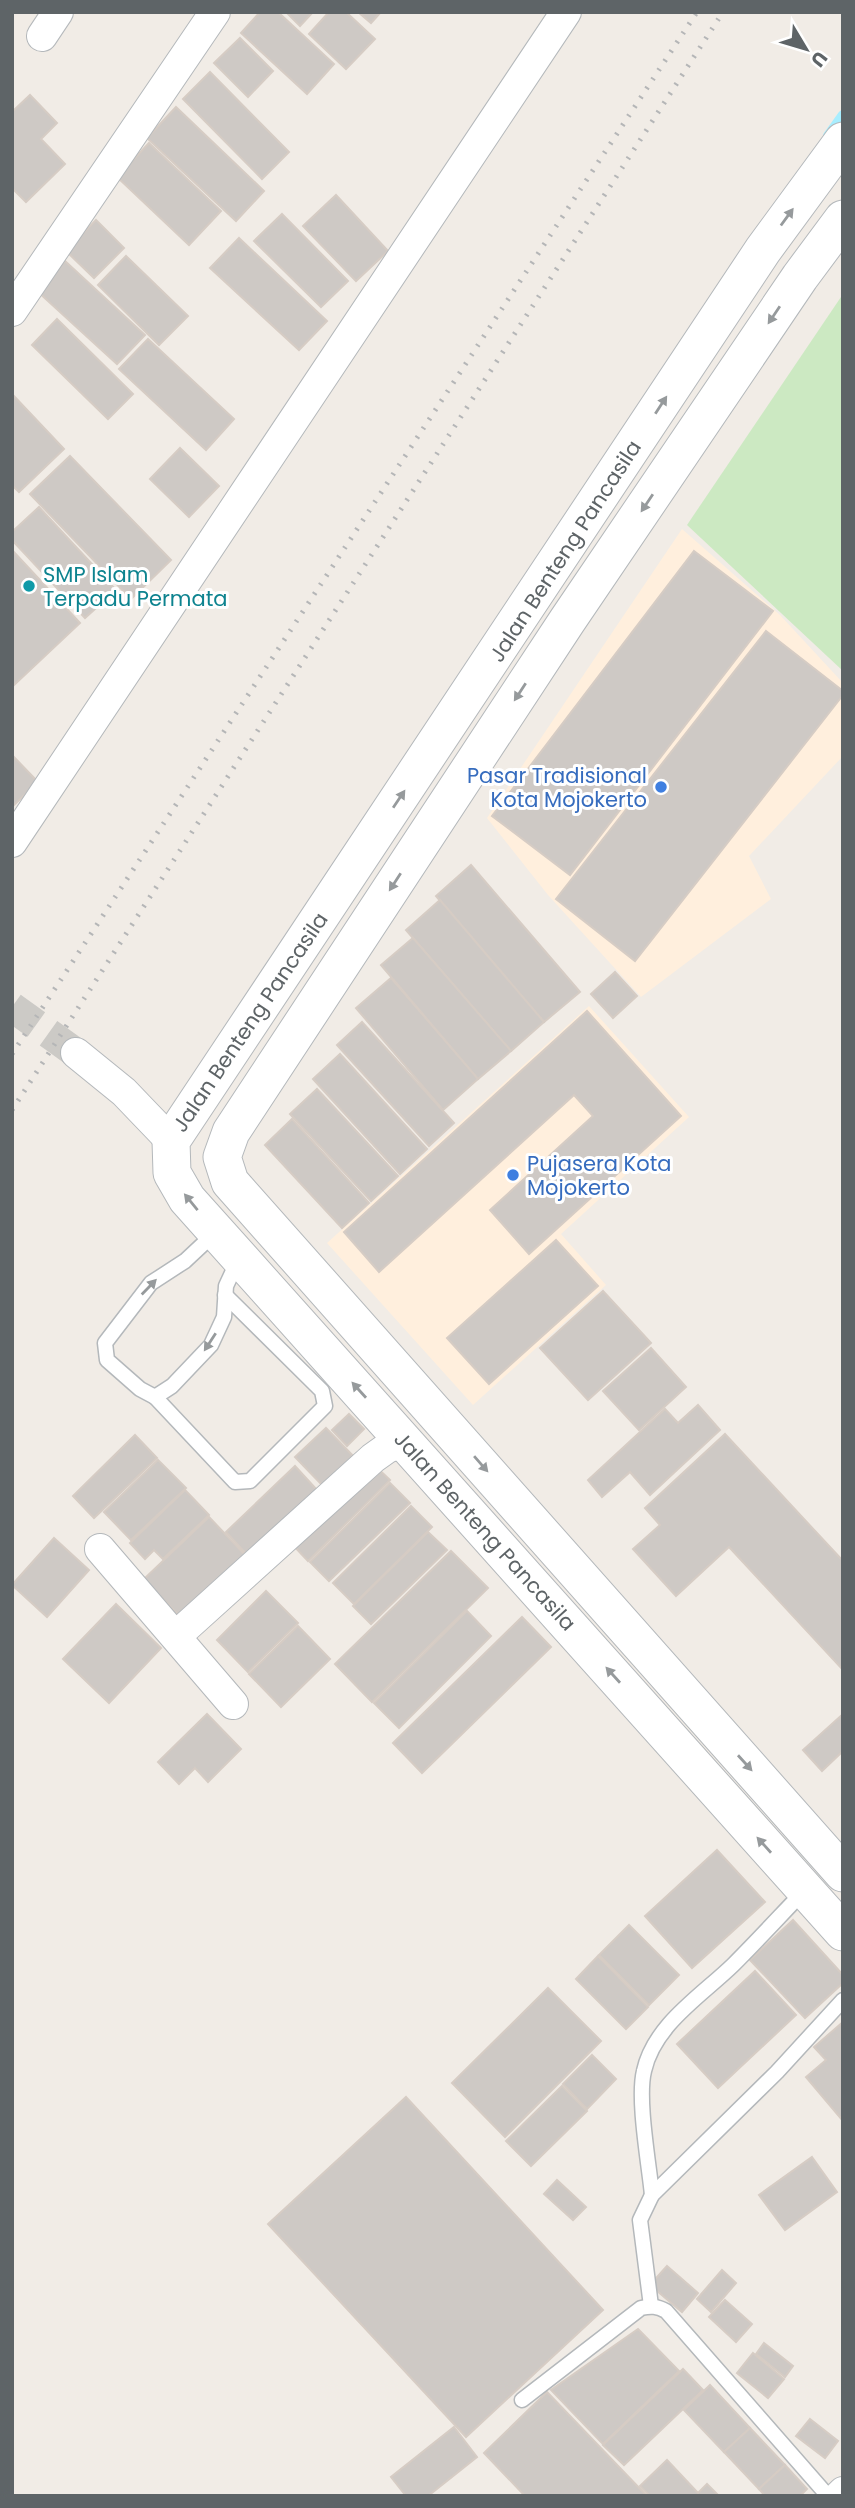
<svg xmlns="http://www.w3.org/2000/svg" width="855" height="2508" font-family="Poppins,sans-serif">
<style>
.commercial{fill:#ffefdd}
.green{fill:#cce9c2}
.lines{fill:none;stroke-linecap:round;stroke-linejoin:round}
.stream{stroke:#a8eeff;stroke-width:10}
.building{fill:#cec9c5;stroke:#d6ccc4;stroke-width:2}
.minor-tunnel{stroke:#cccac6;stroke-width:30;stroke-dasharray:30 15;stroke-linecap:butt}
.service-casing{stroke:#b4b8bb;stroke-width:17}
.minor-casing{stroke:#b4b8bb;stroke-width:32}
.tertiary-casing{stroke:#b4b8bb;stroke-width:39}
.service{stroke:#fff;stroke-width:14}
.minor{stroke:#fff;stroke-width:30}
.tertiary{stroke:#fff;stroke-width:37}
.rail{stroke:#b5b6b7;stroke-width:5;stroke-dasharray:2 9;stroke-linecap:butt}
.oneway{fill:#969a9c}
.culture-dot{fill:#0f9aa8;stroke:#fff;stroke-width:2.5}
.shop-dot{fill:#3f7fe0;stroke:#fff;stroke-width:2.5}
.labels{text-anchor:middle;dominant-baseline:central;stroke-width:6;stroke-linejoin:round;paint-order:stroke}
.street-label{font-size:21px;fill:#5e6467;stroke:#fff}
.culture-label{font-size:21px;fill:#0d838f;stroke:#fff;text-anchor:start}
.shop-label{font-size:21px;fill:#366cbe;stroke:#fff;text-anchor:end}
</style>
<rect width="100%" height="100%" fill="#f1ece6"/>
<g class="commercial">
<path d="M682 529 780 615 843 683V756L749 856 771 899 641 997 548 895 487 818Z"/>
<path d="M589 1006 689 1117 561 1234 606 1285 473 1405 327 1243Z"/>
</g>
<path class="green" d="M843 294V671L687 525Z"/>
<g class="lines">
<path class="stream" d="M828 136 843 115"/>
</g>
<g class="building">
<path d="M260 12H278L334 64 307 94 241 33Z"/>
<path d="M286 12H313L300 26Z"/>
<path d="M329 12H346L375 39 346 69 309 34Z"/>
<path d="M358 12H381L371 23Z"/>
<path d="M240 38 273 71 248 97 214 63Z"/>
<path d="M210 72 289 152 262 179 183 99Z"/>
<path d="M30 95 57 123 41 139 65 164 26 202 12 188V112Z"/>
<path d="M176 107 264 191 236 221 147 138Z"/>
<path d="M149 143 221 211 189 245 117 177Z"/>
<path d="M336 195 388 251 356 281 303 226Z"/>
<path d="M282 214 348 281 321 307 254 241Z"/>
<path d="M96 220 124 248 94 278 66 251Z"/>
<path d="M239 238 327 321 299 350 210 268Z"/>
<path d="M126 256 188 316 159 345 98 285Z"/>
<path d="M65 261 145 335 117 364 37 291Z"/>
<path d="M57 319 133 394 108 419 32 345Z"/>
<path d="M148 339 234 419 206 450 119 369Z"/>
<path d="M12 394 64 449 19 492 12 485Z"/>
<path d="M180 448 219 486 189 517 150 479Z"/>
<path d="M70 456 171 560 131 599 30 494Z"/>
<path d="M39 507 116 590 85 618 12 540V532Z"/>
<path d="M12 550 80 623 12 687Z"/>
<path d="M694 551 773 611 570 875 492 816Z"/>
<path d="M766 631 843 691V695L635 961 556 899Z"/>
<path d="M12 755 38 782 12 807Z"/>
<path d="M471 865 580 992 544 1022 436 896Z"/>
<path d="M440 900 544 1022 511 1051 406 930Z"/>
<path d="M413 938 511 1051 478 1079 381 965Z"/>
<path d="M615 972 637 996 613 1018 591 994Z"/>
<path d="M391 978 478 1079 443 1110 356 1008Z"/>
<path d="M587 1011 681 1116 529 1254 490 1210 593 1116 574 1095 379 1272 344 1232Z"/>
<path d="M362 1022 454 1123 429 1146 337 1045Z"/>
<path d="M340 1054 427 1149 400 1174 313 1079Z"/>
<path d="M317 1089 398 1176 371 1201 290 1114Z"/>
<path d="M292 1119 369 1203 342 1228 265 1145Z"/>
<path d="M556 1240 598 1286 489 1384 447 1338Z"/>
<path d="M603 1291 651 1343 588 1400 540 1348Z"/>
<path d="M651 1348 686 1387 639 1430 603 1391Z"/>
<path d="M698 1405 720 1430 650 1495 630 1472 602 1497 588 1480 665 1409 678 1423Z"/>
<path d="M349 1414 364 1429 347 1446 332 1430Z"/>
<path d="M326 1428 358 1461 327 1490 295 1457Z"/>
<path d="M725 1434 843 1561V1670L729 1547 676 1596 633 1549 660 1525 645 1508Z"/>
<path d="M135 1435 157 1458 94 1518 73 1496Z"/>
<path d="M158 1460 186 1488 131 1540 104 1512Z"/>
<path d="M372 1463 390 1480 308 1561 291 1543Z"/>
<path d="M295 1466 317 1490 248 1556 226 1532Z"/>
<path d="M390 1483 410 1503 329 1581 310 1562Z"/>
<path d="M185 1490 209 1515 163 1559 154 1550 145 1559 130 1543Z"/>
<path d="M411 1506 432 1527 354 1604 333 1583Z"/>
<path d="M209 1517 248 1558 183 1620 144 1579Z"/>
<path d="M428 1532 447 1550 371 1624 353 1606Z"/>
<path d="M54 1538 89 1570 47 1617 12 1585Z"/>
<path d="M451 1551 488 1588 372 1702 335 1664Z"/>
<path d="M266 1591 298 1623 248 1672 217 1640Z"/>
<path d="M116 1604 161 1648 109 1703 63 1659Z"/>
<path d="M467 1611 491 1636 399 1728 374 1703Z"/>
<path d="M522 1617 551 1647 422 1773 393 1743Z"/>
<path d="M298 1626 330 1659 281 1707 249 1674Z"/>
<path d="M207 1714 241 1749 208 1782 195 1768 179 1784 158 1762Z"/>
<path d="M843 1714V1751L822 1771 803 1750Z"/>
<path d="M717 1850 765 1902 692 1968 645 1916Z"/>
<path d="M793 1920 843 1975V1983L805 2018 750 1960Z"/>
<path d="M629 1925 679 1975 649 2005 599 1955Z"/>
<path d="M598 1956 648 2007 626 2029 576 1979Z"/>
<path d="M755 1971 796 2015 718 2088 677 2044Z"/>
<path d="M548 1988 601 2041 505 2137 452 2083Z"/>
<path d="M843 2022V2121L806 2077 826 2060 814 2047Z"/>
<path d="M592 2055 616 2079 587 2109 563 2084Z"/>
<path d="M562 2086 587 2111 531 2166 506 2141Z"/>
<path d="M406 2097 603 2310 466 2437 268 2224Z"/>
<path d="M812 2157 837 2192 785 2230 759 2195Z"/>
<path d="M557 2180 586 2207 573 2220 544 2194Z"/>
<path d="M667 2266 698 2293 682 2312 650 2285Z"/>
<path d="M722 2270 736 2283 711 2312 697 2299Z"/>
<path d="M725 2300 752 2324 736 2342 709 2317Z"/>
<path d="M638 2329 679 2371 603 2444 551 2390Z"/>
<path d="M764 2343 793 2366 785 2377 756 2354Z"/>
<path d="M753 2353 784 2379 768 2398 737 2373Z"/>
<path d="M683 2369 703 2390 624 2465 603 2445Z"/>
<path d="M710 2385 750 2428 724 2452 684 2410Z"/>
<path d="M547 2392 647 2496H525L484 2453Z"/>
<path d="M810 2419 838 2441 825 2458 796 2436Z"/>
<path d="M454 2427 477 2457 428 2496H406L391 2477Z"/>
<path d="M750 2428 785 2465 759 2489 724 2452Z"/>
<path d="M667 2460 698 2493 707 2484 719 2496H650L640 2486Z"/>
<path d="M785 2465 807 2489 800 2496H765L759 2489Z"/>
</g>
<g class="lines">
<path class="minor-tunnel" d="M12 1007 76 1053"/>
<defs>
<g id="service">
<path d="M216 1232 185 1261 151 1283 105 1343 107 1360 140 1389 155 1397 172 1386 211 1345 224 1317 226 1286 239 1258"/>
<path d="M155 1397 235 1482 250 1481 325 1406 322 1391 225 1295"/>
<path d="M652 2195C649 2164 637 2099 644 2071 654 2025 701 1996 733 1965 757 1941 780 1916 804 1891"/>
<path d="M651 2306 640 2220 652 2195 777 2072 843 2000"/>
<path d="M522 2400 641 2308C651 2306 657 2306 666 2311L828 2496"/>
</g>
<g id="minor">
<path d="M42 36 58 12"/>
<path d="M12 311 215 12"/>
<path d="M12 842 566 12"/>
<path d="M76 1053 124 1092 171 1141"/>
<path d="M100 1549 233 1704"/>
<path d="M176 1636 373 1458 387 1448 405 1441"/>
<path d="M839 2496 843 2492"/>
</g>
<g id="tertiary">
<path d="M843 141 763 250 171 1141 172 1173 187 1199 843 1932"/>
<path d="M843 219 800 277 567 621 231 1132 222 1157 230 1182 843 1873"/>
</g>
</defs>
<use href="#service" class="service-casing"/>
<use href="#minor" class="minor-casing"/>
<use href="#tertiary" class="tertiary-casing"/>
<use href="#service" class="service"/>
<use href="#minor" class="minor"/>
<use href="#tertiary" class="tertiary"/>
<g class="rail">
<path d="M12 1054 697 12"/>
<path d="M12 1110 723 12"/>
</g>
</g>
<defs><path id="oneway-solid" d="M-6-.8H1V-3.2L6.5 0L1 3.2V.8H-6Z" transform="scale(1.75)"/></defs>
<g class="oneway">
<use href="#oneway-solid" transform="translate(787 217) rotate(-54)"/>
<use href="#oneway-solid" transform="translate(774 315) rotate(124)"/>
<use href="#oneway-solid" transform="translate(661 405) rotate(-57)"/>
<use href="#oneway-solid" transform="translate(647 503) rotate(124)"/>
<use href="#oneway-solid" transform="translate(520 692) rotate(123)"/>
<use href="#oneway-solid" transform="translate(399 799) rotate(-56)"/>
<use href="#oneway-solid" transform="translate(395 882) rotate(123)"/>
<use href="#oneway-solid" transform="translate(191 1202) rotate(-129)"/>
<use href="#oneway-solid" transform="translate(149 1287) rotate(-46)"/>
<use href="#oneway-solid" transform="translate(210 1342) rotate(123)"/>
<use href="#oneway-solid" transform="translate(359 1390) rotate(-132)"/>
<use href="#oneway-solid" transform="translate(481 1464) rotate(49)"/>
<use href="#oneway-solid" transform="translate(613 1675) rotate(-132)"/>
<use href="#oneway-solid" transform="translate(745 1763) rotate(48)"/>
<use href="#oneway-solid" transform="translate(764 1845) rotate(-132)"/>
</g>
<circle class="culture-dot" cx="29" cy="586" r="7"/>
<g class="shop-dot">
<circle cx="661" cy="787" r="7"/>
<circle cx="513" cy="1175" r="7"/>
</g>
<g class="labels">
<g class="street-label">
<text transform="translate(565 551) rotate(-57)">Jalan Benteng Pancasila</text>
<text transform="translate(250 1022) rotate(-56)">Jalan Benteng Pancasila</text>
<text transform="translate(485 1531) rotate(48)">Jalan Benteng Pancasila</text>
</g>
<g class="culture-label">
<text x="43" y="574">SMP Islam<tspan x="43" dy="24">Terpadu Permata</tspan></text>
</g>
<g class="shop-label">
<text x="647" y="775">Pasar Tradisional<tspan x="647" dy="24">Kota Mojokerto</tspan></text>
<text x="527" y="1163" text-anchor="start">Pujasera Kota<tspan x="527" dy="24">Mojokerto</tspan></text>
</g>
</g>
<rect width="855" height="2508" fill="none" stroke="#5e6467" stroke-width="28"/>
<g transform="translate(806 49) rotate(128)" stroke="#ffffff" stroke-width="5" paint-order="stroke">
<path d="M0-5L12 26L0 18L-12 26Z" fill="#5e6467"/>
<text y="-10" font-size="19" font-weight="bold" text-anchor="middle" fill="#5e6467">U</text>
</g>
</svg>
